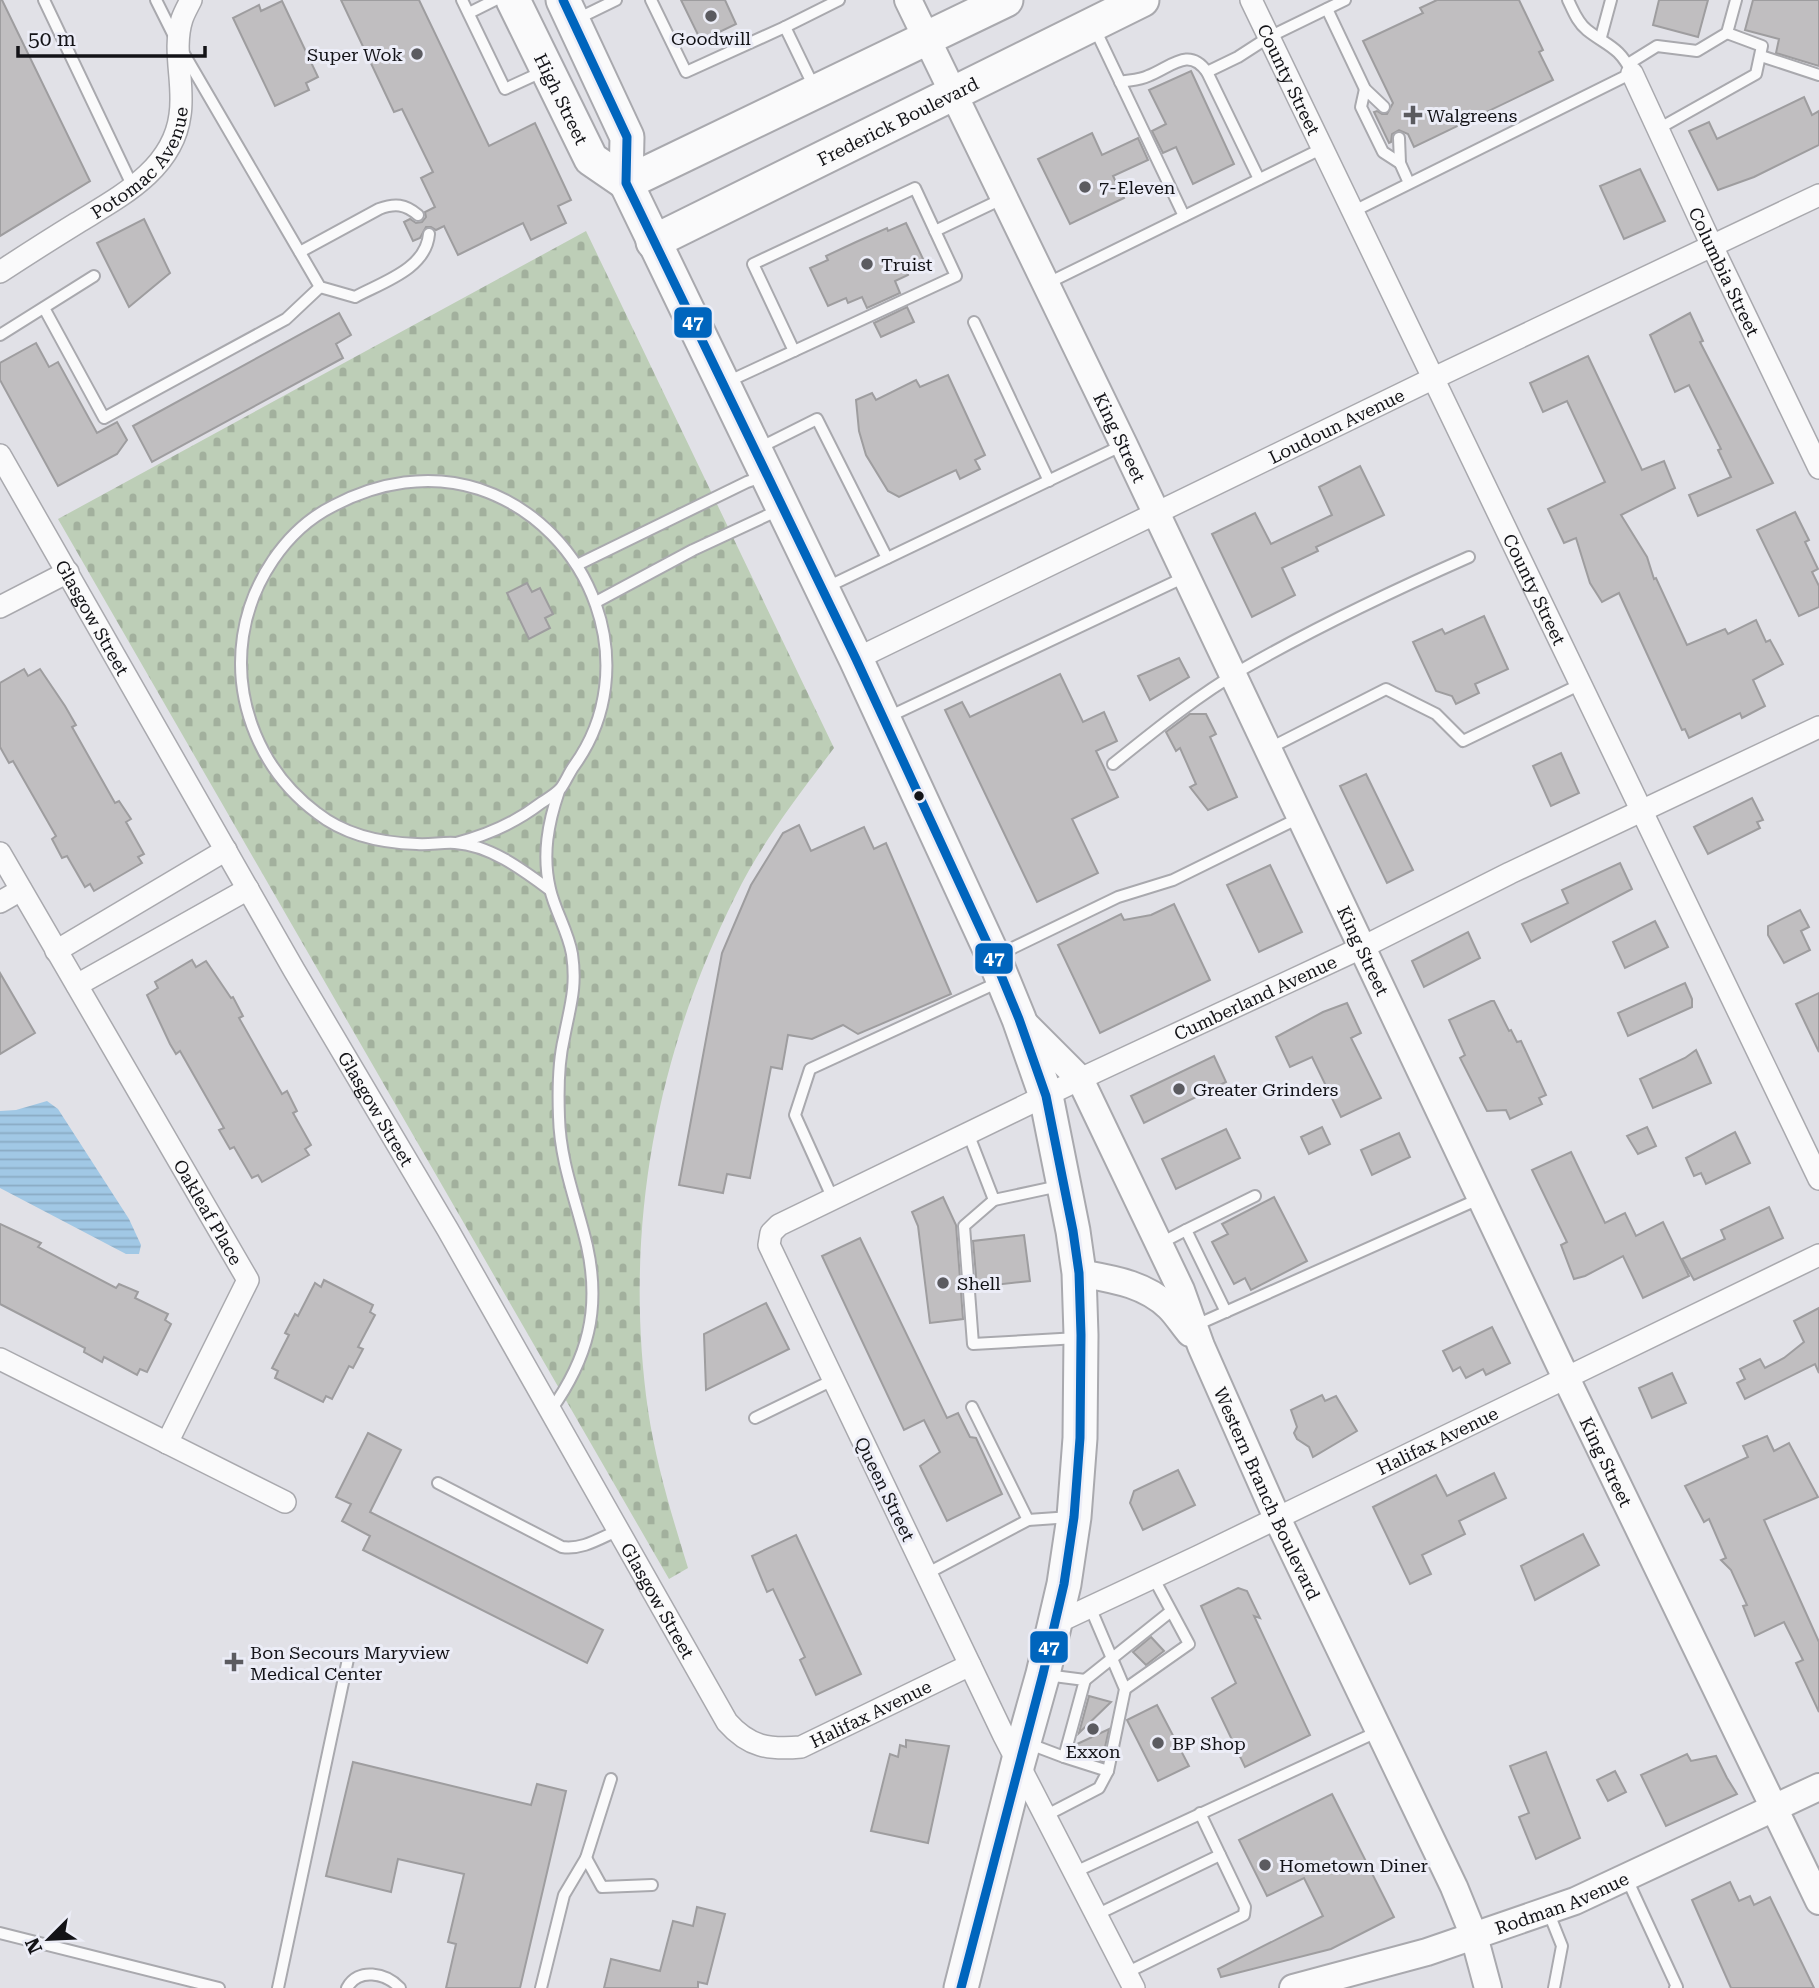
<svg xmlns="http://www.w3.org/2000/svg" width="1819" height="1988" font-family="'Roboto Serif',serif">
<style>
.cemetery{fill:url(#cemetery-stones)}
.water{fill:url(#water-rules)}
.building{fill:#c0bec0;stroke:#9e9d9f;stroke-width:2}
.lines{fill:none;stroke-linecap:round;stroke-linejoin:round}
.service-casing{stroke:#a9a9ae;stroke-width:14}
.minor-casing{stroke:#a9a9ae;stroke-width:24}
.tertiary-casing{stroke:#a9a9ae;stroke-width:30}
.primary-casing{stroke:#a9a9ae;stroke-width:37}
.service{stroke:#fafafb;stroke-width:10}
.minor{stroke:#fafafb;stroke-width:21}
.tertiary{stroke:#fafafb;stroke-width:26}
.primary{stroke:#fafafb;stroke-width:33}
.bus-1-casing{stroke:#ecedf7;stroke-width:14}
.bus-1{stroke:#0065bd;stroke-width:9}
.poi-dot{fill:#5b5b60;stroke:#ecedf7;stroke-width:2.5}
.bus-dot{fill:#131317;stroke:#ecedf7;stroke-width:2.5}
.labels{text-anchor:middle;dominant-baseline:central;stroke-width:6;stroke-linejoin:round;paint-order:stroke}
.poi-label{font-size:18px;fill:#131317;stroke:#ecedf7;text-anchor:start}
.street-label{font-size:18px;fill:#131317;stroke:#ecedf7}
.line-badge{stroke:#ecedf7;stroke-width:2.5}
.badge-label{font-size:19px;text-anchor:middle;font-weight:bold;fill:#fff}
</style>
<defs>
<pattern id="cemetery-stones" width="16" height="16" patternUnits="userSpaceOnUse" patternTransform="scale(1.75)"><rect width="16" height="16" fill="#bdceb7"/><path d="M2 7V4a2 2 0 0 1 4 0v3zM10 15v-3a2 2 0 0 1 4 0v3z" fill="#a2b09d"/></pattern>
<pattern id="water-rules" width="6" height="5" patternUnits="userSpaceOnUse" patternTransform="scale(1.75)"><rect width="6" height="5" fill="#a1c8e5"/><path d="M0 2.5h6" fill="none" stroke="#8aabc4"/></pattern>
</defs>
<rect width="100%" height="100%" fill="#e1e1e7"/>
<path class="cemetery" d="M586 231 834 748C798 796 761 843 735 897 655 1056 623 1234 648 1410 656 1464 672 1516 688 1568L669 1579 58 519Z"/>
<path class="water" d="M47 1101 58 1109 129 1219 141 1245 139 1254H126L0 1188V1111L16 1110Z"/>
<g class="building">
<path d="M0 0H2L90 181 0 236Z"/>
<path d="M341 0H419L489 146 535 123 571 200 558 206 566 223 531 240 523 223 458 255 444 226 436 230 431 227H426L420 238 413 241 404 222 410 219 416 223 422 222 426 217 425 212 435 207 421 178 433 172 402 109 394 112Z"/>
<path d="M681 0H725L736 24 701 41Z"/>
<path d="M1437 0H1519L1543 50 1539 52 1553 80 1414 147 1408 134 1399 130 1392 134 1391 142 1389 143 1374 112 1377 111 1382 114H1387L1393 103 1363 41 1423 13 1420 8Z"/>
<path d="M1659 0H1708L1698 37 1653 25Z"/>
<path d="M1753 0H1819V66L1776 53 1779 39 1745 30Z"/>
<path d="M282 1 318 77 306 83 309 90 275 106 233 18 259 5 261 11Z"/>
<path d="M1191 71 1234 164 1193 184 1176 147 1163 153 1152 131 1166 124 1149 90Z"/>
<path d="M1804 97 1812 115 1819 111V145L1754 177 1718 190 1689 131 1709 122 1717 139Z"/>
<path d="M1092 133 1102 155 1138 138 1148 160 1113 176 1124 198 1070 224 1038 159Z"/>
<path d="M1640 169 1665 221 1624 239 1600 186Z"/>
<path d="M144 219 170 273 129 307 97 243Z"/>
<path d="M906 223 924 261 906 269 908 275 895 281 900 293 867 308 862 297 848 303 846 298 828 306 810 268 828 260 826 256 856 242 887 228 888 231Z"/>
<path d="M907 307 914 322 881 337 874 323Z"/>
<path d="M339 313 351 335 336 344 343 358 152 462 133 426Z"/>
<path d="M1690 313 1703 341 1700 342 1773 483 1698 516 1689 495 1731 477 1718 450 1721 449 1689 385 1675 392 1650 335Z"/>
<path d="M36 343 49 367 58 362 97 433 117 422 127 440 117 454 58 486 0 380V363Z"/>
<path d="M1588 356 1642 470 1664 461 1675 488 1621 515 1647 557 1654 579 1656 578 1687 645 1725 629 1728 634 1756 620 1766 642 1770 640 1783 664 1753 680 1765 706 1742 718 1740 713 1689 738 1685 729 1682 730 1619 593 1602 602 1590 583 1576 538 1564 543 1548 509 1605 482 1567 401 1543 412 1530 383Z"/>
<path d="M948 375 985 455 975 460 980 469 960 479 956 470 899 497 888 491 866 455 859 431 856 400 872 393 876 400 916 380 920 387Z"/>
<path d="M1360 466 1384 515 1316 547 1318 551 1282 568 1295 595 1252 617 1212 534 1255 513 1271 544 1332 515 1319 487Z"/>
<path d="M1795 512 1809 540 1805 542 1818 569 1812 572 1819 586V607L1799 616 1757 530Z"/>
<path d="M527 583 532 592 540 588 553 614 545 618 550 628 529 639 507 593Z"/>
<path d="M1484 616 1508 669 1475 684 1479 693 1456 704 1452 696 1436 691 1413 642 1442 629 1445 634Z"/>
<path d="M1179 658 1189 677 1150 700 1138 676Z"/>
<path d="M24 669 28 676 40 669 65 706 76 725 72 727 115 803 119 801 131 819 126 822 144 854 138 857 142 863 94 891 90 884 85 887 67 856 62 858 52 839 56 836 13 761 9 763 0 747V683Z"/>
<path d="M1060 674 1083 722 1104 712 1117 741 1096 751 1118 797 1072 819 1098 873 1037 902 945 710 962 702 970 717Z"/>
<path d="M1190 714H1206L1216 734 1210 737 1237 797 1208 810 1190 787 1196 784 1180 748 1176 751 1166 732Z"/>
<path d="M1561 753 1579 793 1551 806 1533 766Z"/>
<path d="M1366 774 1413 870 1387 883 1340 786Z"/>
<path d="M1752 798 1763 820 1757 822 1760 828 1708 854 1694 827Z"/>
<path d="M799 825 811 851 864 827 874 849 886 843 951 994 858 1034 843 1025 812 1039 788 1035 782 1069 771 1067 750 1178 727 1174 723 1193 679 1185 722 953 751 885 783 833Z"/>
<path d="M1620 863 1632 889 1531 942 1522 924 1568 903 1562 890Z"/>
<path d="M1270 865 1302 932 1259 952 1227 885Z"/>
<path d="M1174 904 1210 980 1100 1033 1058 945 1121 914 1124 920 1151 915Z"/>
<path d="M1800 910 1809 927 1801 931 1810 950 1784 963 1768 935V926Z"/>
<path d="M1655 921 1668 947 1625 968 1613 942Z"/>
<path d="M1468 932 1480 958 1424 987 1412 961Z"/>
<path d="M192 960 196 967 206 961 231 998 233 997 243 1016 239 1018 282 1094 287 1091 297 1111 293 1113 311 1145 305 1149 309 1155 262 1182 258 1175 252 1178 234 1147 230 1149 219 1130 224 1128 180 1051 176 1054 170 1044 147 995 158 988 155 982Z"/>
<path d="M0 973 35 1033 0 1054Z"/>
<path d="M1685 983 1692 999V1007L1628 1036 1618 1013Z"/>
<path d="M1819 993V1052L1796 1004Z"/>
<path d="M1491 1001H1494L1509 1031 1511 1030 1517 1042 1521 1041 1546 1095 1539 1098 1542 1104 1510 1119 1506 1110 1487 1111 1460 1058 1465 1055 1449 1020Z"/>
<path d="M1347 1003 1361 1033 1351 1038 1381 1098 1341 1117 1312 1057 1290 1067 1276 1037 1323 1012Z"/>
<path d="M1696 1050 1711 1083 1653 1108 1640 1079 1685 1058Z"/>
<path d="M1214 1056 1226 1082 1144 1123 1131 1096Z"/>
<path d="M1322 1127 1330 1144 1309 1154 1301 1137Z"/>
<path d="M1647 1127 1656 1146 1638 1154 1627 1136Z"/>
<path d="M1226 1129 1240 1158 1176 1189 1162 1159Z"/>
<path d="M1735 1132 1750 1163 1706 1184 1701 1173 1694 1176 1686 1158Z"/>
<path d="M1399 1133 1410 1157 1372 1175 1361 1150Z"/>
<path d="M1571 1152 1605 1223 1625 1213 1636 1236 1663 1222 1689 1276 1643 1298 1623 1256 1585 1276 1574 1279 1561 1245 1567 1242 1532 1170Z"/>
<path d="M943 1197 956 1225 963 1319 930 1323 918 1226 912 1212Z"/>
<path d="M1274 1197 1307 1261 1251 1290 1245 1278 1234 1284 1212 1242 1228 1234 1222 1224Z"/>
<path d="M1769 1207 1783 1238 1694 1280 1682 1259 1725 1239 1721 1230Z"/>
<path d="M0 1224 41 1243 38 1247 116 1288 119 1284 138 1292 135 1298 168 1314 165 1320 171 1324 147 1372 140 1369 137 1375 104 1357 102 1362 84 1352 85 1348 0 1304Z"/>
<path d="M1024 1235 1030 1281 977 1287 973 1241Z"/>
<path d="M860 1238 947 1418 958 1413 970 1437 976 1438 1002 1494 947 1521 920 1466 940 1452 924 1420 904 1430 822 1256Z"/>
<path d="M324 1280 373 1305 370 1312 375 1315 358 1347 363 1349 353 1368 349 1366 332 1399 326 1396 323 1402 275 1378 278 1371 272 1368 289 1335 285 1333 295 1314 298 1316 315 1283 321 1287Z"/>
<path d="M766 1303 789 1349 706 1390 704 1334Z"/>
<path d="M1819 1308V1373L1815 1364 1745 1399 1737 1383 1745 1379 1740 1369 1760 1359 1765 1368 1784 1358 1804 1342 1794 1321Z"/>
<path d="M1492 1327 1510 1363 1486 1375 1483 1369 1466 1378 1460 1367 1453 1371 1443 1351Z"/>
<path d="M1672 1373 1686 1403 1652 1418 1639 1388Z"/>
<path d="M1322 1395 1325 1401 1336 1396 1357 1431 1313 1457 1309 1447 1297 1439 1294 1433 1297 1427 1291 1410Z"/>
<path d="M368 1433 401 1450 370 1512 603 1630 587 1663 363 1550 370 1536 342 1521 351 1504 336 1497Z"/>
<path d="M1767 1436 1774 1451 1789 1443 1818 1497 1764 1520 1819 1642V1712L1796 1663 1803 1660 1784 1622 1755 1636 1743 1606 1747 1605 1731 1570 1721 1560 1726 1558 1709 1519 1704 1522 1685 1486 1748 1457 1743 1446Z"/>
<path d="M1178 1470 1195 1505 1143 1530 1130 1503 1134 1491Z"/>
<path d="M1494 1473 1506 1498 1459 1521 1465 1534 1422 1555 1431 1574 1410 1584 1373 1507 1436 1475 1447 1496Z"/>
<path d="M1583 1534 1599 1565 1535 1600 1521 1566Z"/>
<path d="M796 1535 861 1674 816 1695 800 1660 805 1657 773 1589 767 1592 752 1556Z"/>
<path d="M1238 1588 1247 1591 1260 1618 1254 1616 1310 1735 1245 1767 1212 1698 1236 1683 1201 1606Z"/>
<path d="M1151 1637 1164 1651 1146 1665 1133 1652Z"/>
<path d="M1089 1696 1111 1702 1079 1733Z"/>
<path d="M1157 1705 1189 1766 1158 1781 1127 1720Z"/>
<path d="M1109 1729 1102 1761 1074 1752 1075 1745Z"/>
<path d="M906 1740 949 1746 928 1843 871 1831 890 1754 898 1757 900 1745 906 1747Z"/>
<path d="M1546 1752 1580 1838 1536 1859 1519 1817 1529 1813 1510 1766Z"/>
<path d="M1687 1754 1691 1761 1716 1756 1727 1778 1737 1794 1666 1826 1641 1775Z"/>
<path d="M353 1762 531 1805 537 1784 566 1791 520 1988H446L456 1944 448 1942 464 1874 398 1859 391 1892 326 1876Z"/>
<path d="M1615 1771 1626 1792 1608 1801 1597 1780Z"/>
<path d="M1332 1794 1394 1917 1331 1949 1221 1977 1218 1969 1323 1916 1304 1878 1267 1896 1239 1840Z"/>
<path d="M1730 1882 1739 1901 1750 1896 1754 1905 1770 1897 1814 1988H1731L1692 1900Z"/>
<path d="M697 1907 725 1914 707 1984 698 1982V1988H604L611 1959 660 1971 673 1921 693 1926Z"/>
</g>
<g class="lines">
<defs>
<g id="service">
<path d="M44 0 133 187"/>
<path d="M156 0 175 38"/>
<path d="M462 0 505 89 544 71"/>
<path d="M651 0 686 72 785 27 815 89"/>
<path d="M1327 9 1365 89 1384 107"/>
<path d="M469 13 495 0"/>
<path d="M575 20 616 0"/>
<path d="M785 27 839 0"/>
<path d="M1094 27 1184 216"/>
<path d="M1601 37 1611 0"/>
<path d="M183 52 320 287 355 297C383 282 426 269 429 234"/>
<path d="M1761 56 1819 75"/>
<path d="M1628 64 1657 46 1697 51 1727 33"/>
<path d="M1207 72 1238 57 1269 37 1345 0"/>
<path d="M1120 82C1130 80 1140 80 1148 76 1171 67 1189 46 1207 72L1259 179"/>
<path d="M1365 89 1361 107 1383 152 1400 163"/>
<path d="M1658 129 1756 74 1762 46 1727 33 1736 0"/>
<path d="M1399 138 1400 163 1409 183"/>
<path d="M1354 211 1632 73C1619 46 1607 46 1587 30 1577 22 1573 10 1568 0"/>
<path d="M300 252 379 209C395 203 405 204 418 215"/>
<path d="M1046 284 1323 148"/>
<path d="M44 308 104 418 286 319 320 287"/>
<path d="M974 322 1049 481"/>
<path d="M0 335 94 276"/>
<path d="M794 351 956 276 935 231"/>
<path d="M727 382 794 351 753 264 915 188 935 231 1004 198"/>
<path d="M757 449 817 419 887 558"/>
<path d="M577 565 747 482 765 476"/>
<path d="M825 588 1123 445"/>
<path d="M596 602 693 550 781 509"/>
<path d="M886 718 1185 577"/>
<path d="M1268 749 1386 689 1436 714 1463 741 1581 684"/>
<path d="M1113 764C1154 731 1197 696 1243 669 1316 627 1392 591 1469 557"/>
<path d="M456 843C488 835 515 823 541 803 547 799 556 794 561 788 566 781 569 773 574 766 645 668 593 527 479 489 430 473 378 482 333 506 285 530 251 583 243 636 233 704 262 772 317 813 345 835 382 843 417 844 430 845 443 842 455 843 490 845 523 870 550 890"/>
<path d="M996 956 1118 897 1173 880 1299 818"/>
<path d="M968 1133 994 1200 1059 1186"/>
<path d="M833 1199 795 1115 810 1069 1001 981"/>
<path d="M994 1200 964 1226 973 1344 1078 1338"/>
<path d="M1159 1244 1186 1230"/>
<path d="M1226 1312 1186 1230 1255 1196"/>
<path d="M1194 1326 1481 1198"/>
<path d="M972 1407 1028 1520"/>
<path d="M551 1410C588 1358 601 1309 587 1246 577 1203 560 1162 559 1117 558 1091 558 1063 564 1038 570 1006 577 988 572 954 568 931 555 911 550 889 542 855 548 823 559 791"/>
<path d="M755 1418 833 1380"/>
<path d="M438 1483 562 1547C583 1550 600 1538 619 1530"/>
<path d="M926 1574 1028 1520 1071 1517"/>
<path d="M1090 1607 1125 1689 1108 1771"/>
<path d="M1085 1680 1170 1612"/>
<path d="M1125 1689 1189 1644 1153 1577"/>
<path d="M1027 1743 1064 1757"/>
<path d="M1045 1816 1099 1788 1108 1771 1064 1757 1085 1680 1046 1675"/>
<path d="M586 1858 602 1887 652 1885"/>
<path d="M1075 1872 1379 1731"/>
<path d="M1627 1879 1677 1987 1675 1988"/>
<path d="M1548 1911 1562 1946 1554 1988"/>
<path d="M1096 1915 1220 1855"/>
<path d="M0 1933 219 1988"/>
<path d="M1126 1973 1244 1915 1245 1907 1200 1813"/>
<path d="M278 1988 348 1659"/>
<path d="M347 1988C358 1967 386 1973 400 1988"/>
<path d="M541 1988 564 1895 586 1858 611 1779"/>
</g>
<g id="minor">
<path id="s1" d="M1251 0 1819 1179"/>
<path id="s2" d="M1632 73 1712 246 1819 468"/>
<path id="s3" d="M0 272C26 255 51 239 77 223 119 197 173 170 180 115 185 84 172 50 182 19 184 13 188 6 191 0"/>
<path id="s4" d="M0 455 294 970 448 1230 727 1722C749 1747 769 1750 801 1747L970 1665"/>
<path d="M0 607 68 572"/>
<path id="s5" d="M856 659 1434 378 1819 195"/>
<path id="s6" d="M0 853 248 1280 167 1443"/>
<path d="M0 902 21 890"/>
<path d="M56 951 226 850"/>
<path d="M77 985 248 889"/>
<path d="M0 1359 285 1502"/>
<path id="s7" d="M1054 1624 1199 1556 1819 1255"/>
<path id="s8" d="M1134 1988 1004 1736 769 1245 771 1233 779 1225 1080 1079 1363 947 1510 873 1819 727"/>
</g>
<g id="tertiary">
<path id="s9" d="M908 0 1124 445 1566 1378 1819 1901"/>
<path id="s10" d="M1022 1021 1080 1079 1181 1290 1201 1346 1277 1518 1454 1887 1474 1936 1488 1988"/>
<path d="M1079 1273C1111 1279 1144 1283 1169 1307 1177 1315 1183 1325 1190 1333"/>
<path id="s11" d="M1293 1988 1427 1952 1575 1901 1819 1787"/>
</g>
<g id="primary">
<path id="s12" d="M513 0 591 159 626 183"/>
<path d="M563 0 627 137 626 183 856 659 994 958 1019 1019 1046 1096 1073 1231 1079 1273 1081 1335 1080 1438 1074 1517 1064 1584 1043 1674 1018 1763 961 1988"/>
<path d="M626 183 1006 0"/>
<path id="s13" d="M653 242 1142 0"/>
</g>
</defs>
<use href="#service" class="service-casing"/>
<use href="#minor" class="minor-casing"/>
<use href="#tertiary" class="tertiary-casing"/>
<use href="#primary" class="primary-casing"/>
<use href="#service" class="service"/>
<use href="#minor" class="minor"/>
<use href="#tertiary" class="tertiary"/>
<use href="#primary" class="primary"/>
<defs>
<path id="bus-1" d="M563 0 627 137 626 183 856 659 994 958 1019 1019 1046 1096 1073 1231 1079 1273 1081 1335 1080 1438 1074 1517 1064 1584 1043 1674 961 1988"/>
</defs>
<use href="#bus-1" class="bus-1-casing"/>
<use href="#bus-1" class="bus-1"/>
</g>
<g class="poi-dot">
<circle cx="711" cy="16" r="7"/>
<circle cx="417" cy="54" r="7"/>
<path d="M1409.5 104.5h7v7h7v7h-7v7h-7v-7h-7v-7h7z"/>
<circle cx="1085" cy="187" r="7"/>
<circle cx="867" cy="264" r="7"/>
<circle cx="1179" cy="1089" r="7"/>
<circle cx="943" cy="1283" r="7"/>
<path d="M230.5 1651.5h7v7h7v7h-7v7h-7v-7h-7v-7h7z"/>
<circle cx="1093" cy="1729" r="7"/>
<circle cx="1158" cy="1743" r="7"/>
<circle cx="1265" cy="1865" r="7"/>
</g>
<circle class="bus-dot" cx="919" cy="796" r="6"/>
<g class="labels">
<g class="poi-label">
<text x="711" y="38" text-anchor="middle">Goodwill</text>
<text x="403" y="54" text-anchor="end">Super Wok</text>
<text x="1427" y="115">Walgreens</text>
<text x="1099" y="187">7-Eleven</text>
<text x="881" y="264">Truist</text>
<text x="1193" y="1089">Greater Grinders</text>
<text x="957" y="1283">Shell</text>
<text x="250" y="1652">Bon Secours Maryview<tspan x="250" dy="21">Medical Center</tspan></text>
<text x="1172" y="1743">BP Shop</text>
<text x="1093" y="1751" text-anchor="middle">Exxon</text>
<text x="1279" y="1865">Hometown Diner</text>
</g>
<g class="street-label">
<text stroke="none"><textPath href="#s1" startOffset="88">County Street</textPath></text>
<text stroke="none"><textPath href="#s12" startOffset="110">High Street</textPath></text>
<text stroke="none"><textPath href="#s13" startOffset="273">Frederick Boulevard</textPath></text>
<text stroke="none"><textPath href="#s3" startOffset="182">Potomac Avenue</textPath></text>
<text stroke="none"><textPath href="#s2" startOffset="219">Columbia Street</textPath></text>
<text stroke="none"><textPath href="#s5" startOffset="534">Loudoun Avenue</textPath></text>
<text stroke="none"><textPath href="#s9" startOffset="486">King Street</textPath></text>
<text stroke="none"><textPath href="#s1" startOffset="654">County Street</textPath></text>
<text stroke="none"><textPath href="#s4" startOffset="187">Glasgow Street</textPath></text>
<text stroke="none"><textPath href="#s9" startOffset="1054">King Street</textPath></text>
<text stroke="none"><textPath href="#s8" startOffset="1379">Cumberland Avenue</textPath></text>
<text stroke="none"><textPath href="#s4" startOffset="754">Glasgow Street</textPath></text>
<text stroke="none"><textPath href="#s6" startOffset="415">Oakleaf Place</textPath></text>
<text stroke="none"><textPath href="#s7" startOffset="425">Halifax Avenue</textPath></text>
<text stroke="none"><textPath href="#s9" startOffset="1620">King Street</textPath></text>
<text transform="translate(885 1489) rotate(64)">Queen Street</text>
<text stroke="none"><textPath href="#s10" startOffset="537">Western Branch Boulevard</textPath></text>
<text stroke="none"><textPath href="#s4" startOffset="1321">Glasgow Street</textPath></text>
<text stroke="none"><textPath href="#s4" startOffset="1620">Halifax Avenue</textPath></text>
<text stroke="none"><textPath href="#s11" startOffset="282">Rodman Avenue</textPath></text>
</g>
</g>
<g class="line-badge">
<rect x="673" y="306" width="40" height="33" rx="7" fill="#0065bd"/>
<rect x="974" y="942" width="40" height="33" rx="7" fill="#0065bd"/>
<rect x="1029" y="1630" width="40" height="34" rx="7" fill="#0065bd"/>
</g>
<g class="badge-label">
<text x="693" y="329">47</text>
<text x="994" y="965">47</text>
<text x="1049" y="1654">47</text>
</g>
<g transform="translate(49 1939) rotate(246)" stroke="#ecedf7" stroke-width="5" paint-order="stroke">
<path d="M0-5L12 26L0 18L-12 26Z" fill="#131317"/>
<text y="-10" font-size="19" font-weight="bold" text-anchor="middle" fill="#131317">N</text>
</g>
<path d="M18 46v10h187v-10" fill="none" stroke="#131317" stroke-width="3.5"/>
<text x="28" y="46" font-size="21" fill="#131317" stroke="#ecedf7" stroke-width="5" paint-order="stroke">50 m</text>
</svg>
